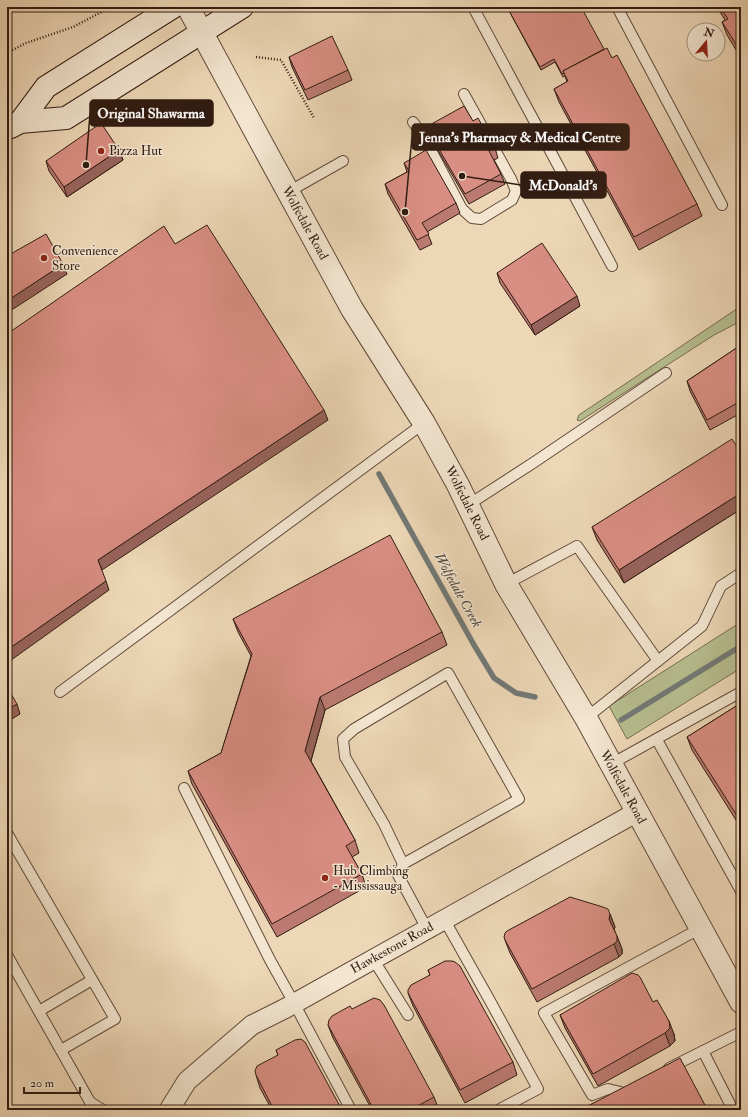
<svg xmlns="http://www.w3.org/2000/svg" width="748" height="1117" font-family="'IM FELL Double Pica',serif">
<style>
.green{fill:#b7be8f;stroke:#746d50}
.lines{fill:none;stroke-linecap:round;stroke-linejoin:round}
.stream{stroke:#727976;stroke-width:5.5}
.service-casing{stroke:#604b3b;stroke-width:12}
.minor-casing{stroke:#604b3b;stroke-width:21}
.tertiary-casing{stroke:#604b3b;stroke-width:24}
.secondary-casing{stroke:#311c12;stroke-width:24}
.path{stroke:#311c12;stroke-width:2.5;stroke-dasharray:1 2;stroke-linecap:butt}
.service{stroke:#f3e5d0;stroke-width:10}
.minor{stroke:#f3e5d0;stroke-width:19}
.tertiary{stroke:#f3e5d0;stroke-width:22}
.secondary{stroke:#f3e5d0;stroke-width:22}
.wall{fill:#bb7a71;stroke:#311c12}
.shaded-wall{fill:#98635c;stroke:#311c12}
.building{fill:#d98e83;stroke:#311c12}
.poi-dot{fill:#8f2418;stroke:#f3e5d0;stroke-width:1.5}
.labels{text-anchor:middle;dominant-baseline:central;stroke-width:3;stroke-linejoin:round;paint-order:stroke}
.poi-label{font-size:13px;fill:#311c12;stroke:#f3e5d0;text-anchor:start}
.street-label{font-size:13px;fill:#311c12;stroke:#f3e5d0}
.water-label{font-size:14px;font-style:italic;fill:#524a44;stroke:#f3e5d0}
.leader{fill:none;stroke:#311c12;stroke-width:1.5}
.callout-dot{fill:#311c12;stroke:#f3e5d0;stroke-width:1.5}
.callout{fill:#311c12;stroke:#311c12;stroke-width:1.5}
.callout-label{font-size:14px;text-anchor:middle;font-weight:bold;fill:#fff}
</style>
<rect width="100%" height="100%" fill="#edd7b6"/>
<filter id="stains"><feTurbulence type="fractalNoise" baseFrequency=".005" numOctaves="4"/><feColorMatrix values="0 0 0 0 .2 0 0 0 0 .09 0 0 0 0 .02 0 0 0 .5 -.17"/></filter>
<radialGradient id="worn" r=".72"><stop offset=".6" stop-color="#630" stop-opacity="0"/><stop offset="1" stop-color="#630" stop-opacity=".3"/></radialGradient>
<g class="green">
<path d="M741 306V321L714 335 580 421 577 420 579 415Z"/>
<path d="M741 622V668L627 739 609 706Z"/>
</g>
<g class="lines">
<g class="stream">
<path d="M379 474 474 645 494 678 516 693 535 697"/>
<path d="M621 720 741 646"/>
</g>
<defs>
<g id="service">
<path d="M473 7 612 266"/>
<path d="M617 7 722 205"/>
<path d="M413 122 424 137 462 209 472 218 481 219 512 200 516 191 511 179 464 94"/>
<path d="M288 192 343 161"/>
<path d="M468 505 533 463 666 373"/>
<path d="M506 584 577 546 658 661"/>
<path d="M60 692 424 423"/>
<path d="M586 718 702 626 721 586 741 573"/>
<path d="M657 740 741 891"/>
<path d="M611 764 741 692"/>
<path d="M184 788 270 960 294 1003 351 1110"/>
<path d="M7 833 115 1019 61 1050"/>
<path d="M403 864 519 799 448 673 354 729 343 739 345 757 384 824 403 864 398 875 427 929"/>
<path d="M444 919 489 999 538 1089 498 1110"/>
<path d="M7 955 90 1102 93 1110"/>
<path d="M373 959 408 1015"/>
<path d="M39 1011 92 980"/>
<path d="M703 1051 730 1104"/>
<path d="M669 1068 741 1032"/>
<path d="M621 1092 608 1089 592 1095 544 1013 701 928"/>
<path d="M90 1102 103 1110"/>
</g>
<path id="minor" d="M169 1110 187 1081 252 1025 286 1008 637 812"/>
<path id="tertiary" d="M188 7 262 144 352 309 424 423 458 485 506 584 586 718 741 1002"/>
<g id="secondary">
<path d="M20 122 66 118 242 7"/>
<path d="M11 127 20 122 46 87 173 7"/>
</g>
</defs>
<use href="#service" class="service-casing"/>
<use href="#minor" class="minor-casing"/>
<use href="#tertiary" class="tertiary-casing"/>
<use href="#secondary" class="secondary-casing"/>
<g class="path">
<path d="M7 53 26 43 73 27 111 7"/>
<path d="M256 57 281 60 314 118"/>
</g>
<use href="#service" class="service"/>
<use href="#minor" class="minor"/>
<use href="#tertiary" class="tertiary"/>
<use href="#secondary" class="secondary"/>
</g>
<g class="wall">
<path d="M507 7 604 49 612 58 697 204 702 216 639 250 559 102 554 89 567 82 565 76 563 77 555 62 541 70Z"/>
<path d="M717 7H741V58L727 35 722 22 725 20Z"/>
<path d="M289 57 348 70 352 80 308 100 292 67Z"/>
<path d="M473 121 495 148 498 158 494 160 501 174 505 184 469 204 430 137 426 127Z"/>
<path d="M119 150 123 160 67 197 49 171 46 161Z"/>
<path d="M404 163 456 203 460 213 427 232 432 244 420 250 388 194 385 184 407 172Z"/>
<path d="M497 273 580 306 535 335 500 283Z"/>
<path d="M741 345V413L710 430 690 391 687 381Z"/>
<path d="M741 453V509L624 583 597 540 592 527Z"/>
<path d="M233 619 442 632 447 645 325 710 311 761 355 840 359 853 352 857 362 874 366 887 277 937 192 784 188 771 221 753 251 656 238 632Z"/>
<path d="M741 703V828L692 750 687 737Z"/>
<path d="M610 914 615 927 614 929 622 949V954L619 957 537 1002 510 953 505 940Z"/>
<path d="M428 970 513 1062 517 1075 465 1103 413 1006 408 993 430 975Z"/>
<path d="M653 1002 674 1034 675 1041 670 1046 598 1086 565 1028 560 1015Z"/>
<path d="M352 1009 434 1097 439 1110H372L333 1038 328 1025Z"/>
<path d="M276 1050 342 1110H272L260 1088 256 1075 278 1055Z"/>
</g>
<g class="shaded-wall">
<path d="M119 150 123 160 67 197 64 187Z"/>
<path d="M63 264 67 274 7 313V301Z"/>
<path d="M577 296 580 306 535 335 531 325Z"/>
<path d="M324 410 328 420 102 570 98 560Z"/>
<path d="M741 493V509L624 583 619 570Z"/>
<path d="M106 581 109 590 7 663V650Z"/>
<path d="M320 697 325 710 310 764 305 751Z"/>
<path d="M17 704 20 714 7 722V710Z"/>
<path d="M610 914 615 927 613 932 609 919Z"/>
<path d="M617 936 622 949V954L619 957 614 944Z"/>
<path d="M669 1021 674 1034 675 1041 670 1046 665 1033Z"/>
</g>
<g class="building">
<path d="M507 7H581L604 49 563 71 564 73 562 74 554 59 540 67Z"/>
<path d="M720 7H741V52L722 22 728 19Z"/>
<path d="M332 36 348 70 305 90 289 57Z"/>
<path d="M607 48 612 58 617 55 697 204 634 237 554 89 568 81 563 71Z"/>
<path d="M464 106 473 121 478 118 495 148 489 151 501 174 465 194 426 127Z"/>
<path d="M101 123 119 150 64 187 46 161Z"/>
<path d="M426 150 456 203 422 223 429 234 417 240 385 184 409 171 404 163Z"/>
<path d="M207 225 324 410 98 560 106 581 7 650V334L164 226 175 244Z"/>
<path d="M46 234 63 264 7 301V256Z"/>
<path d="M542 243 577 296 531 325 497 273Z"/>
<path d="M741 345V401L707 420 687 381Z"/>
<path d="M732 439 741 453V493L619 570 592 527Z"/>
<path d="M390 535 442 632 320 697 305 751 355 840 346 846 362 874 272 924 188 771 221 753 252 654 233 619Z"/>
<path d="M7 687 17 704 7 710Z"/>
<path d="M741 703V822L687 737Z"/>
<path d="M570 897 603 907 608 909 610 914 609 919 617 936V941L614 944 532 989 505 940 504 937 505 933 507 931Z"/>
<path d="M445 961H452L455 962 460 966 513 1062 460 1090 408 993V990L411 985 430 975 428 970Z"/>
<path d="M632 973 638 975 640 977 653 1002 657 1000 669 1021 670 1028 665 1033 593 1074 560 1015Z"/>
<path d="M374 998 380 1000 384 1005 434 1097 410 1110H374L328 1025 329 1020 332 1016 350 1006 352 1009Z"/>
<path d="M301 1039 305 1042 342 1110H274L256 1075 255 1071 257 1066 278 1055 276 1050 295 1040Z"/>
<path d="M680 1058 707 1109 705 1110H580Z"/>
</g>
<g class="poi-dot">
<circle cx="101" cy="151" r="4"/>
<circle cx="44" cy="258" r="4"/>
<circle cx="325" cy="878" r="4"/>
</g>
<g class="labels">
<g class="poi-label">
<text x="109" y="151">Pizza Hut</text>
<text x="52" y="251">Convenience<tspan x="52" dy="15">Store</tspan></text>
<text x="333" y="871">Hub Climbing<tspan x="333" dy="15">- Mississauga</tspan></text>
</g>
<g class="street-label">
<text transform="translate(305 223) rotate(61)">Wolfedale Road</text>
<text transform="translate(467 503) rotate(63)">Wolfedale Road</text>
<text transform="translate(623 787) rotate(61)">Wolfedale Road</text>
<text transform="translate(392 948) rotate(-29)">Hawkestone Road</text>
</g>
<g class="water-label">
<text transform="translate(458 590) rotate(61)">Wolfedale Creek</text>
</g>
</g>
<path class="leader" d="M86 165L90 113M405 212L412 137M462 176L521 185"/>
<g class="callout-dot">
<circle cx="86" cy="165" r="4"/>
<circle cx="405" cy="212" r="4"/>
<circle cx="462" cy="176" r="4"/>
</g>
<g class="callout">
<rect x="90" y="100" width="123" height="26" rx="4"/>
<rect x="412" y="124" width="217" height="26" rx="4"/>
<rect x="521" y="172" width="85" height="26" rx="4"/>
</g>
<g class="callout-label">
<text x="151" y="118">Original Shawarma</text>
<text x="520" y="142">Jenna’s Pharmacy &amp; Medical Centre</text>
<text x="563" y="190">McDonald's</text>
</g>
<rect width="748" height="1117" fill="none" stroke="#edd7b6" stroke-width="24"/>
<rect x="8" y="8" width="732" height="1101" fill="none" stroke="#311c12" stroke-width="2"/>
<rect x="12" y="12" width="724" height="1093" fill="none" stroke="#311c12"/>
<g transform="translate(706 42) rotate(18)"><circle r="19" fill="#f3e5d0" stroke="#a59584"/>
<path d="M0-3L7 15L0 10L-7 15Z" fill="#8f2418"/>
<text y="-6" font-size="11" font-weight="bold" text-anchor="middle" fill="#311c12">N</text>
</g>
<path d="M24 1087v6h56v-6" fill="none" stroke="#311c12" stroke-width="2"/>
<text x="30" y="1087" font-size="12" fill="#311c12" stroke="#f3e5d0" stroke-width="3" paint-order="stroke">20 m</text>
<rect width="100%" height="100%" filter="url(#stains)"/>
<rect width="100%" height="100%" fill="url(#worn)"/>
</svg>
